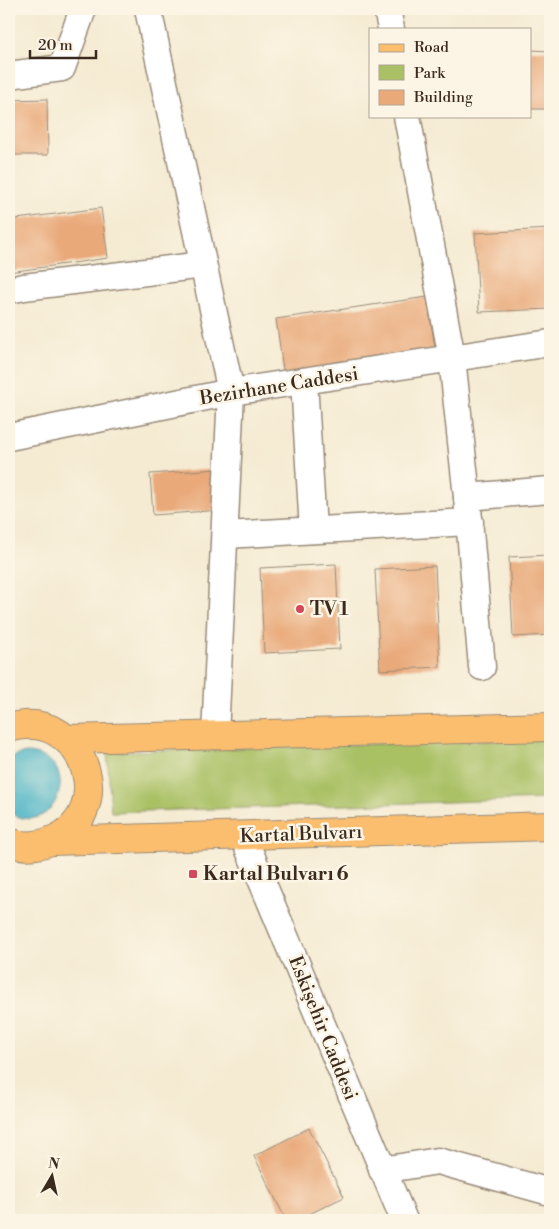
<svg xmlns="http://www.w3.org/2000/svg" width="559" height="1229" font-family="'Libre Bodoni',serif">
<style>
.green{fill:#a9c064;stroke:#727541}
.water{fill:#48b3c6;stroke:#426e72}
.building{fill:#e9a979}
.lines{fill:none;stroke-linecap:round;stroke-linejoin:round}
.street-casing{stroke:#988a78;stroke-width:29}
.primary-casing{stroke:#988a78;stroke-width:30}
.street{stroke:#fff;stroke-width:26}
.primary{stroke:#fbbe6e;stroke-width:28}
.poi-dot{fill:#d1495b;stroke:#fcf5e5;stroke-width:2}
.labels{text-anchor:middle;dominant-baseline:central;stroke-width:5;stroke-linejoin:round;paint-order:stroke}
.street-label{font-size:19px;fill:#3b2a1e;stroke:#fcf5e5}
.poi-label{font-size:19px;font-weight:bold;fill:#3b2a1e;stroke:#fcf5e5;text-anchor:start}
</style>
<rect width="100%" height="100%" fill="#fcf5e5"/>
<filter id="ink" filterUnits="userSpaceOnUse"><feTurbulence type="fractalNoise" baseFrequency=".02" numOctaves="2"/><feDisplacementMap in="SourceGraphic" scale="10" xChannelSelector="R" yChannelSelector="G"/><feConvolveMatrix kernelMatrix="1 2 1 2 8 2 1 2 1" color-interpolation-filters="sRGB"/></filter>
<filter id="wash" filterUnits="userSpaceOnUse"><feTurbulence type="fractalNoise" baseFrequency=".0096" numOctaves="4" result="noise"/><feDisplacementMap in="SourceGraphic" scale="20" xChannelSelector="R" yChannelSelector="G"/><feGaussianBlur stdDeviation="1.12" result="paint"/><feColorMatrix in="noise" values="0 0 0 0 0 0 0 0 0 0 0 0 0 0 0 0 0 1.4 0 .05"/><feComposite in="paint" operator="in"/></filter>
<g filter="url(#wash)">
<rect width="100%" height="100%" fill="#f5ebd3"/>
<path class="green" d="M550 739V799L111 812 107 752Z"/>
<path class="water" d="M27 753C88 757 55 843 9 812V759L19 754Z"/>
<g id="blocks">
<g class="building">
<path d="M530 50 550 51V109H530Z"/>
<path d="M47 99 48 155H9V100Z"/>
<path d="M101 208 108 258 9 272V220Z"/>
<path d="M550 229V309L479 312 475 233Z"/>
<path d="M427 297 436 354 284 376 276 319Z"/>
<path d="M218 469 221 510 153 515 150 474Z"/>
<path d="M550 555V635L513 637 509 557Z"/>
<path d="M336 564 340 649 264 653 260 568Z"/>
<path d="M435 566 440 667 380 670 375 569Z"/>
<path d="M309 1128 344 1197 297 1220H286L254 1156Z"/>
</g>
</g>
</g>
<g filter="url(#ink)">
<use href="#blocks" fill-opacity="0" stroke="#988a78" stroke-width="1"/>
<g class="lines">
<defs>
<g id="street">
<path d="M148 9 231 392 215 736"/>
<path d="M387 9 391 29"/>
<path d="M9 75 62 68 83 9"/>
<path d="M407 116 452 358 467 497 482 667"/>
<path d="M9 290 24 287 203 265"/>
<path d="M304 381 313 530"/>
<path d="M9 437 231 392 550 343"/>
<path d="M467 497 550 490"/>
<path d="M225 535 470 522"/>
<path d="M243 836 404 1220"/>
<path d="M382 1170 438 1161 550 1192"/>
</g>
<g id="primary">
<path d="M9 728C81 705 121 811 53 840 39 846 24 848 9 842"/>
<path d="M67 739 550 727"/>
<path d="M51 841 550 826"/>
</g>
</defs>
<use href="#street" class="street-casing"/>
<use href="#primary" class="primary-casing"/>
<use href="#street" class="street"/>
<use href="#primary" class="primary"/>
</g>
</g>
<g class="poi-dot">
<circle cx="300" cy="609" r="5"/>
<rect x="188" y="869" width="10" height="10" rx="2.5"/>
</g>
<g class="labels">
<g class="street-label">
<text transform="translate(279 386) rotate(-9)">Bezirhane Caddesi</text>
<text transform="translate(301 834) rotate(-2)">Kartal Bulvarı</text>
<text transform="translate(323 1028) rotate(68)">Eskişehir Caddesi</text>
</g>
<g class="poi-label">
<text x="310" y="609">TV 1</text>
<text x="203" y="874">Kartal Bulvarı 6</text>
</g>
</g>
<rect width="559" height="1229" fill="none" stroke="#fcf5e5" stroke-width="30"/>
<rect x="369" y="28" width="162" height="90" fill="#fcf5e5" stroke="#afa495"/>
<rect x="379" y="44" width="25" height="8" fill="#fbbe6e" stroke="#afa495"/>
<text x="414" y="52" font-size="15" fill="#3b2a1e">Road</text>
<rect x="379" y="65" width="25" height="15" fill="#a9c064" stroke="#afa495"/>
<text x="414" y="78" font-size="15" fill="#3b2a1e">Park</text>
<rect x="379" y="90" width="25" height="15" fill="#e9a979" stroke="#afa495"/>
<text x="414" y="102" font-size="15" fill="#3b2a1e">Building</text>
<g transform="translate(52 1176) rotate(9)" stroke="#fcf5e5" stroke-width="4" paint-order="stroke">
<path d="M0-4L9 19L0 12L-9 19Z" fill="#3b2a1e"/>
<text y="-8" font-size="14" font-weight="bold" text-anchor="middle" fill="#3b2a1e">N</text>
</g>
<path d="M30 50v8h66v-8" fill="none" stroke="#3b2a1e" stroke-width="2.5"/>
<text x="38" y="50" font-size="15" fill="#3b2a1e" stroke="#fcf5e5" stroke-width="4" paint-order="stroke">20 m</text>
</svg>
